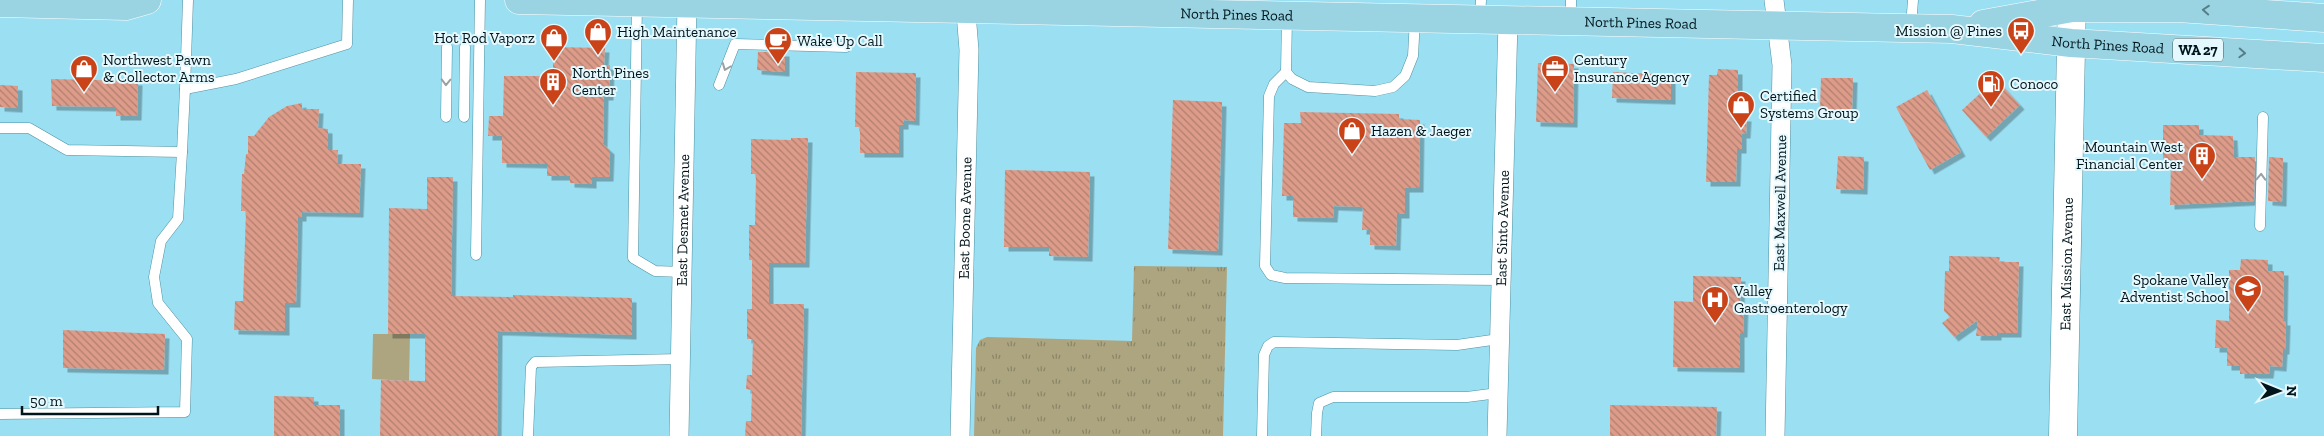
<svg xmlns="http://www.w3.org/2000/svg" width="2324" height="436" font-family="'Zilla Slab',serif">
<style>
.grass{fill:url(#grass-tufts)}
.park{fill:#ada580}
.building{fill:url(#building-back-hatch);filter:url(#shadow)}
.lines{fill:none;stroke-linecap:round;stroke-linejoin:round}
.lane-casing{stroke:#4e92a3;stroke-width:11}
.street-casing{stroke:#4e92a3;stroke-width:20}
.secondary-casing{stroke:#4e92a3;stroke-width:29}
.primary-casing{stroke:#fff;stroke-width:29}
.lane{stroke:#fff;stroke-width:10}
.street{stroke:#fff;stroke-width:19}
.secondary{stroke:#fff;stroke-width:28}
.primary{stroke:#9ad4e2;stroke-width:28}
.oneway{stroke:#557e88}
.oneway2{stroke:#99a1a4}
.labels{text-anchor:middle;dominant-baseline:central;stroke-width:4;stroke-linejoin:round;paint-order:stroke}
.shield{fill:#e4f8fd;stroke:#44595f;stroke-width:1}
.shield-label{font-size:14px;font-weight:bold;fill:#00151b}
.street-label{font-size:15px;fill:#00151b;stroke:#e4f8fd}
.poi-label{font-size:15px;fill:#00151b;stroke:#e4f8fd;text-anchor:start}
</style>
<defs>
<pattern id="grass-tufts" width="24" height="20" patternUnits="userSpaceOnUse" patternTransform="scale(1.25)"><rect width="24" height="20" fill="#ada580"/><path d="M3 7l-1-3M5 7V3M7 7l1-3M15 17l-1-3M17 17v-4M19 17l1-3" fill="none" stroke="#8a8568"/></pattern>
<pattern id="building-back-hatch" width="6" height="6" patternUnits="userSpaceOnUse" patternTransform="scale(1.25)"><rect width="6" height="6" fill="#dd9c89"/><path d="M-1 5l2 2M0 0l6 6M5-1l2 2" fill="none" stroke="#b17e6f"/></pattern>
<filter id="shadow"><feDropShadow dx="4.5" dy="4.5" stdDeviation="0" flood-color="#0004"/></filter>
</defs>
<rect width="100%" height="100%" fill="#9bdff2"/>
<path class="grass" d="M1134 266 1227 267 1223 436H974L976 348 980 340 987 337 1132 341Z"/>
<path class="park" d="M373 334H410L409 381 372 379Z"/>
<g class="building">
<path d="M553 47 605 48 604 65H610L609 96H604L603 144 610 150 609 177H592V184L570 183V176H547V164L502 163V136H488L489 116H503L504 76H553Z"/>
<path d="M758 52H785V72L757 70Z"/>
<path d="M1538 63 1574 64 1573 123 1536 122Z"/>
<path d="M1718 69 1738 70V99H1743V117H1747L1746 134H1742V149H1737L1736 182H1706L1709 75H1717Z"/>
<path d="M856 72 916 73 915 121 904 120V125H899V153H860V127H855Z"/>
<path d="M1613 72 1671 75V100L1612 98Z"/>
<path d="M1821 78H1853L1852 110 1820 109Z"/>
<path d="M51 79 138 81 137 116H116V107L52 106Z"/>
<path d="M1996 79 2020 105 1986 137 1962 110Z"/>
<path d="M0 85 18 86V108L0 107Z"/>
<path d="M1927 90 1961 152 1930 170 1896 107Z"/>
<path d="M1173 100 1222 102 1218 251 1168 249Z"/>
<path d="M302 103V109H319L318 128 328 129V150H338L337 164H361L359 213 302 212V217H298L296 303H285V331L234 330 235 301H243L246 211H241L242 174H244L246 154H248V136H254L269 117 287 106Z"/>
<path d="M1300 112 1399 114V119L1420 120 1419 188H1405V214H1397L1396 246 1370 245V230H1362L1363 207 1334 206 1333 218 1293 217V196H1282L1284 123H1301Z"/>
<path d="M2163 125H2199V135L2233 136 2234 157H2255L2254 201 2170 205 2171 160H2163Z"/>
<path d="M791 138H808L805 263H769V304H804L801 436H745L746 421H751L752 390 746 389 747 375H752L753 339H747V309H752V260H749V225H755L756 174H751V139L791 140Z"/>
<path d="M1838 156 1864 157 1863 190 1836 189Z"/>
<path d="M2269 157 2283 158 2282 202 2268 201Z"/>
<path d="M1005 170 1090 172 1088 257 1049 256V247H1004Z"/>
<path d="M427 177H453L451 296 513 297V295L632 298V335L498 331 497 436H380L381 380 425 381V334H388L389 208 427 209Z"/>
<path d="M1949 256 2000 257 1999 262H2019L2017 333H1997V336H1976L1978 320 1954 337 1942 323 1950 317 1944 311 1945 271H1949Z"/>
<path d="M2241 259 2268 260V271H2284L2283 321H2286L2285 350H2283L2282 367 2270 366 2269 374H2240V366H2227V348H2215L2216 320 2229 321V270H2240Z"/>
<path d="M1693 276 1741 277 1740 303H1744L1743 333H1740V368L1673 367 1674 301 1693 302Z"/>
<path d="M63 330 165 334 164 370 63 368Z"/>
<path d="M274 396 314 397V405H340V436H274Z"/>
<path d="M1610 405 1717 407 1716 436H1610Z"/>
</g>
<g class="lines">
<defs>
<g id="lane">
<path d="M188 0 185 89 236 79 347 44 348 0"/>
<path d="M637 3 633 258 655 271 682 272"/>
<path d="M1287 17 1286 72 1292 79 1308 87 1375 91 1393 87 1405 76 1413 56 1415 19"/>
<path d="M1480 19 1481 0"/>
<path d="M1571 21V0"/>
<path d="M1911 26 1913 0"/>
<path d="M1286 72 1274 84 1269 96 1265 266 1271 275 1285 278 1501 280"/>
<path d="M719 85 735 44 846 47"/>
<path d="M446 117 447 47"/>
<path d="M464 117 465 47"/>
<path d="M0 128H29L67 150 182 152 185 89"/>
<path d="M2260 226 2263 117"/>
<path d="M476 255 480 0"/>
<path d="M0 414 185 412 187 339 158 303 154 277 161 241 178 219 182 152"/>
<path d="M528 436 531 367 535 362 681 359"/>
<path d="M1262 436 1264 355 1268 346 1274 342 1457 345 1499 339"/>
<path d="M1316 436 1317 413 1319 403 1333 397H1467L1498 393"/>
</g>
<g id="street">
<path d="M1774 0 1782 65 1775 436"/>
<path id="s1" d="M679 436 687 3"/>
<path id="s2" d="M960 436 969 50 965 0"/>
<path id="s3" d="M1497 436 1508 21"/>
</g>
<g id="secondary">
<path id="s4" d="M2063 436 2072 0"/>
</g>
<g id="primary">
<path id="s5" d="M519 0 1952 29 2071 43 2324 58"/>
<path d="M0 3 126 6 147 0"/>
<path d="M1983 24 2072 8H2178L2324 18"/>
</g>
</defs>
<use href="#lane" class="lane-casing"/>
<use href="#street" class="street-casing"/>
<use href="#secondary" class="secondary-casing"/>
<use href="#primary" class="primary-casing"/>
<use href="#lane" class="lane"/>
<use href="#street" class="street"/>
<use href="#secondary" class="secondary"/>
<use href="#primary" class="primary"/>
</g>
<defs><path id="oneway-chevron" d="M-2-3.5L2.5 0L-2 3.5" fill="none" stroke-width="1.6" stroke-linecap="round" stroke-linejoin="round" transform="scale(1.25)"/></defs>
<g class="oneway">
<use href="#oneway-chevron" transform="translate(2206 10) rotate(-176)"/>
<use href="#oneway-chevron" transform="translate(2242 53) rotate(3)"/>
</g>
<g class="oneway2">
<use href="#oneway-chevron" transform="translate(726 67) rotate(111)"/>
<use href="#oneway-chevron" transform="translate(446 82) rotate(91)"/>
<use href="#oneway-chevron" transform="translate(2261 177) rotate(-88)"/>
</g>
<defs>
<symbol id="bus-pin" viewBox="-11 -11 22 30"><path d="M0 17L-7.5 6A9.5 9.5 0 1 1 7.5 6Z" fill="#ca4217" stroke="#e4f8fd"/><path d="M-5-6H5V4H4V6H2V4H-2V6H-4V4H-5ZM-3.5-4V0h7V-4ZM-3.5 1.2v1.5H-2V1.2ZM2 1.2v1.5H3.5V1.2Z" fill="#fff"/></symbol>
<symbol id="shop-pin" viewBox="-11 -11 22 30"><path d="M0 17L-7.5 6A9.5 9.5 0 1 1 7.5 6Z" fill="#ca4217" stroke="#e4f8fd"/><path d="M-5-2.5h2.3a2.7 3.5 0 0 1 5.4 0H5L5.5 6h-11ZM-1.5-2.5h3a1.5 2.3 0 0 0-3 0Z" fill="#fff"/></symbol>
<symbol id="cafe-pin" viewBox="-11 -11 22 30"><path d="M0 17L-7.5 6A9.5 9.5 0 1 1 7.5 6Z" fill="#ca4217" stroke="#e4f8fd"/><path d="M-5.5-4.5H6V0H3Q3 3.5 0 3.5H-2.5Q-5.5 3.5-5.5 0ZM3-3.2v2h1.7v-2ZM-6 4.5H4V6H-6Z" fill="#fff"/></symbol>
<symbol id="office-pin" viewBox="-11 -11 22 30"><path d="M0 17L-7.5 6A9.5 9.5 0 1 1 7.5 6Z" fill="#ca4217" stroke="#e4f8fd"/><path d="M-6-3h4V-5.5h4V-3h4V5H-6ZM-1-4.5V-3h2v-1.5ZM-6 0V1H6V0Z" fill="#fff"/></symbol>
<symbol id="building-pin" viewBox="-11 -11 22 30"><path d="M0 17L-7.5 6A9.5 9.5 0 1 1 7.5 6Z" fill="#ca4217" stroke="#e4f8fd"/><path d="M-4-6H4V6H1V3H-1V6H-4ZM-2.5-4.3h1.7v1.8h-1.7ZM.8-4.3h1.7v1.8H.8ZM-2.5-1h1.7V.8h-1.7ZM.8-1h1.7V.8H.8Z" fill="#fff"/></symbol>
<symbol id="fuel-pin" viewBox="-11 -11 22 30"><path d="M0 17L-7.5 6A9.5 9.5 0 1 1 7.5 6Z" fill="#ca4217" stroke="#e4f8fd"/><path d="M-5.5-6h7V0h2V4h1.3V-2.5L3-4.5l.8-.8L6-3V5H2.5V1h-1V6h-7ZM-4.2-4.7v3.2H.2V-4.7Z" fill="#fff"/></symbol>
<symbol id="school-pin" viewBox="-11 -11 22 30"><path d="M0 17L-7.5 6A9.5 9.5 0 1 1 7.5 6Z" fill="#ca4217" stroke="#e4f8fd"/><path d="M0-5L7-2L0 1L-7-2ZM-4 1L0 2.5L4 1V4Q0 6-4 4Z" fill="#fff"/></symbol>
<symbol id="hospital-pin" viewBox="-11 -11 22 30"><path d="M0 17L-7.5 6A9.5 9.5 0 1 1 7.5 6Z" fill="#ca4217" stroke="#e4f8fd"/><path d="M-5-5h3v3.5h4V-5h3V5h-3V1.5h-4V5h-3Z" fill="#fff"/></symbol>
</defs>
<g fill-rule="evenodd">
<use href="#bus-pin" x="2005" y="15" width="32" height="43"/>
<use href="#shop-pin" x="582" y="16" width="32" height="43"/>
<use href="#shop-pin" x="538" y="22" width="32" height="43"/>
<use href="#cafe-pin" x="762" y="25" width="32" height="43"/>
<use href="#shop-pin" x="68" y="53" width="32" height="43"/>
<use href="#office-pin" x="1539" y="53" width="32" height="43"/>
<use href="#building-pin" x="537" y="66" width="32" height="43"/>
<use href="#fuel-pin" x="1975" y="68" width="32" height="43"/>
<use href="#shop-pin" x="1725" y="89" width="32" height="43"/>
<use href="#shop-pin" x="1336" y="115" width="32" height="43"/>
<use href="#building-pin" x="2186" y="140" width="32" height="43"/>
<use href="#school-pin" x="2232" y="273" width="32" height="43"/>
<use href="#hospital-pin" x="1699" y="284" width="32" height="43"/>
</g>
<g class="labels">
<rect class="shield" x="2173" y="38.5" width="50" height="23" rx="4"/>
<g class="shield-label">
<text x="2198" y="50">WA 27</text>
</g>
<g class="street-label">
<text stroke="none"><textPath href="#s5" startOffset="718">North Pines Road</textPath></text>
<text stroke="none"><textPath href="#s5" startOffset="1122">North Pines Road</textPath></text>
<text stroke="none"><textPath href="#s5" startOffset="1590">North Pines Road</textPath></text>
<text transform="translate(1780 203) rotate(-89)">East Maxwell Avenue</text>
<text stroke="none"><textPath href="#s2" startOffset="218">East Boone Avenue</textPath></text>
<text stroke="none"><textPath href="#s1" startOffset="216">East Desmet Avenue</textPath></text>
<text stroke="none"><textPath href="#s3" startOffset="208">East Sinto Avenue</textPath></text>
<text stroke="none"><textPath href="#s4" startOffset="172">East Mission Avenue</textPath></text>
</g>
<g class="poi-label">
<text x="2002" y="31" text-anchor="end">Mission @ Pines</text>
<text x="617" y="32">High Maintenance</text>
<text x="535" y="38" text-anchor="end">Hot Rod Vaporz</text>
<text x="797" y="41">Wake Up Call</text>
<text x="103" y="60">Northwest Pawn<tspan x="103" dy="17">&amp; Collector Arms</tspan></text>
<text x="1574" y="60">Century<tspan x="1574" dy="17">Insurance Agency</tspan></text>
<text x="572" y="73">North Pines<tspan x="572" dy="17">Center</tspan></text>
<text x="2010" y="84">Conoco</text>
<text x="1760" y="96">Certified<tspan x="1760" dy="17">Systems Group</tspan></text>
<text x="1371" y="131">Hazen &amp; Jaeger</text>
<text x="2183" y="147" text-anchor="end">Mountain West<tspan x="2183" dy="17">Financial Center</tspan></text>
<text x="2229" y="280" text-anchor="end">Spokane Valley<tspan x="2229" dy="17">Adventist School</tspan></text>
<text x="1734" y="291">Valley<tspan x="1734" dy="17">Gastroenterology</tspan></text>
</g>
</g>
<g transform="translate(2279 391) rotate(91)" stroke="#e4f8fd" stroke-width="4" paint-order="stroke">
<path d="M0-4L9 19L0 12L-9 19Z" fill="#00151b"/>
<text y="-8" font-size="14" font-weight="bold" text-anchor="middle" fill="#00151b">N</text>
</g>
<path d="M22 406v8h136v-8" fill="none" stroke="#00151b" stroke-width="2.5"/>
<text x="30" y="406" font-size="15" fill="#00151b" stroke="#e4f8fd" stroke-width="4" paint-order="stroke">50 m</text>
</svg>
